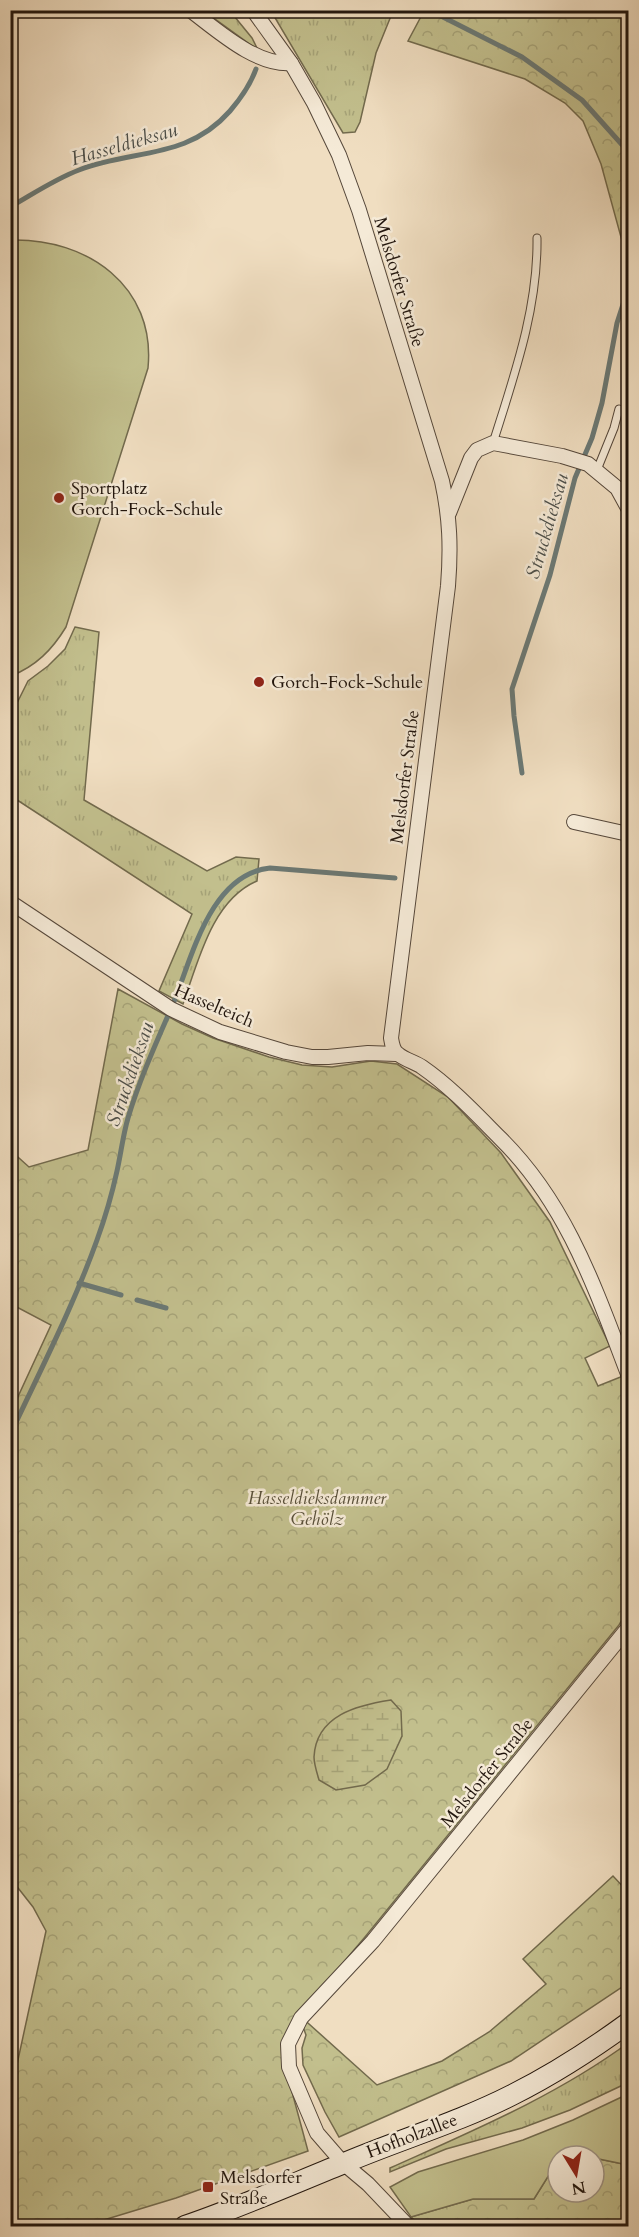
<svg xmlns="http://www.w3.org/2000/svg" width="639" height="2237" font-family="Cardo,serif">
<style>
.grass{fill:url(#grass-tufts);stroke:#726a4d;stroke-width:1.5}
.forest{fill:url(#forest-crowns);stroke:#726a4d;stroke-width:1.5}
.wetland{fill:url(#wetland-marsh);stroke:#726a4d;stroke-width:1.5}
.park{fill:#c2bf8d;stroke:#726a4d;stroke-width:1.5}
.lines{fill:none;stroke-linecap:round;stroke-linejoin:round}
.stream{stroke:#6b7975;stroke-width:5}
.lane-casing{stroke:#55473a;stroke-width:9}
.street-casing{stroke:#55473a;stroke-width:16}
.secondary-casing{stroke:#21150d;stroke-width:22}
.lane{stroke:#f5ead7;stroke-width:7}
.street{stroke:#f5ead7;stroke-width:14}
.secondary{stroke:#f5ead7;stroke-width:20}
.poi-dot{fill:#8f2418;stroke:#f5ead7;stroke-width:2}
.labels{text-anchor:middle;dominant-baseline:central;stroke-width:5;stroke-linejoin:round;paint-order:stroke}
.street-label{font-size:18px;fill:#21150d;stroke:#f5ead7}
.poi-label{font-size:18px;fill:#21150d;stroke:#f5ead7;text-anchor:start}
.park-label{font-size:18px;font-style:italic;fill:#59503a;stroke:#f5ead7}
.water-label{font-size:20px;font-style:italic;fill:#4c4f4a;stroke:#f5ead7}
</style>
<defs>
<pattern id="grass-tufts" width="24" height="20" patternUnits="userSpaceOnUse" patternTransform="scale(1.5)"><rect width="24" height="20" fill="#c2bf8d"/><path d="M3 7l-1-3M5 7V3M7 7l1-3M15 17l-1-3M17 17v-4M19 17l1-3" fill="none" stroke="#a6a378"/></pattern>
<pattern id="forest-crowns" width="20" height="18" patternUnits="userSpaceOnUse" patternTransform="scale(1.5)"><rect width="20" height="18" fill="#c2bf8d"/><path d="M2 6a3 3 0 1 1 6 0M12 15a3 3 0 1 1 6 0" fill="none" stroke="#a6a378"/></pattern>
<pattern id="wetland-marsh" width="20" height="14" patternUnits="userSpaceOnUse" patternTransform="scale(1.5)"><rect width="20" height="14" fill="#c2bf8d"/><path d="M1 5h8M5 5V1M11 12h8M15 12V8" fill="none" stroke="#a6a378"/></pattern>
</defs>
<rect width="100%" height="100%" fill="#f0dec1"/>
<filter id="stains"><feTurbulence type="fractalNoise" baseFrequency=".00333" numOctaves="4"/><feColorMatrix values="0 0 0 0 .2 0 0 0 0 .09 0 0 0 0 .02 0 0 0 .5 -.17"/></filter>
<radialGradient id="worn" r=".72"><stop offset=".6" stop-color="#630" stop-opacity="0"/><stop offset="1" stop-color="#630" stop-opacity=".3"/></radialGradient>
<g class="grass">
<path d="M204 11H230L252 38 258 50Z"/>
<path d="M271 11H393L376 53 360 122 355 132 343 133Z"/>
<path d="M75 627 99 632 84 800 207 871 236 857 259 859 257 881C212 900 198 962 183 1004L159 991 192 914 11 796V711L15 707 28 681 48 666 65 649Z"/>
<path d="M628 2043V2082L625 2084 570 2110 522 2128 446 2149 390 2172V2168C472 2131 556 2096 628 2043Z"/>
</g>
<g class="forest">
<path d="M424 11H628V324L626 322 624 248 601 164 583 121 565 103 525 79 408 41Z"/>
<path d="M118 989 182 1024 213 1038 269 1057 302 1065 332 1067 371 1061 397 1064 448 1097 501 1153 550 1222 610 1346 585 1358 598 1386 623 1376 628 1390V1610L619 1625 365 1937 299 2015 377 2085 442 2061 489 2032 546 1984 523 1959 613 1876 628 1892V1983L511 2061 339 2137 325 2112 303 2065 302 2048 306 2035 299 2016 285 2066 308 2151 176 2198 84 2226H11V2092L46 1931 33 1907 11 1879 10 1414 51 1325 11 1304 10 1150 29 1167 88 1150Z"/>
<path d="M594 2158 628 2165V2226H421L411 2217 473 2199H534L552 2170 558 2165V2192H594Z"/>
</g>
<path class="wetland" d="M391 1700 401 1711 402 1736 387 1769 365 1785 336 1790 319 1780C317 1773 314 1764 314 1757 316 1715 358 1705 391 1700Z"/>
<g class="park">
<path d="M11 240C87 238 156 286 148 368L66 627C52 650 36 666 11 676Z"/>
<path d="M628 2094V2165L594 2158V2156L572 2154 569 2156H558V2165L552 2170 534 2199H473L411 2217 390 2187 418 2172 523 2140 573 2120Z"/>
</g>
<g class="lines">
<g class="stream">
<path d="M435 13 522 57 582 100 625 148 628 159"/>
<path d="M10 207C33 194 55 179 79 170 133 149 187 160 230 111 241 98 250 86 256 69"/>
<path d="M522 773 514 716 512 689 550 575 575 478 592 438 602 403 617 323 628 289"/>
<path d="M79 1283 121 1295"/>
<path d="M137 1300 166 1308"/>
<path d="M10 1435C40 1371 73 1307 97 1240 105 1218 112 1194 117 1171 121 1153 123 1135 128 1118 140 1078 157 1041 173 1004 192 958 210 874 270 868L395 878"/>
</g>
<defs>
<g id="lane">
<path d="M493 443C514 376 538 309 537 238"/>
<path d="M597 470 614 428 619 409"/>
</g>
<g id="street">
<path d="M190 10C217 30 256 66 291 63"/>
<path d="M253 10 291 63 314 103 339 155 359 210 442 481C450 518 451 548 448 586L391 1038C392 1044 393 1051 398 1054 405 1060 415 1062 422 1067 451 1087 476 1114 500 1138 567 1204 595 1288 628 1374"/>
<path d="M449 513 471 458 477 450 493 443 562 456 588 464 617 488 628 508"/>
<path d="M574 822 628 834"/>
<path d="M10 902 171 1009 220 1032 286 1052 312 1057H328L368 1053 396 1054"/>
<path d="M408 2226 368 2184 343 2163 317 2133 289 2067 288 2044 301 2018 373 1941 628 1628"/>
</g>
<path id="secondary" d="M185 2226C238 2208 290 2185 342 2164 398 2140 457 2123 512 2095 552 2075 591 2050 628 2023"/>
</defs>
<use href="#lane" class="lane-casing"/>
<use href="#street" class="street-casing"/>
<use href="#secondary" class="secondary-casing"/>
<use href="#lane" class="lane"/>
<use href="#street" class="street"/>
<use href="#secondary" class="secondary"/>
</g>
<g class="poi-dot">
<circle cx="59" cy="498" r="6"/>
<circle cx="259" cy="682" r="6"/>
<rect x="202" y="2181" width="12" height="12" rx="3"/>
</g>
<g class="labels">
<g class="street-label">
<text transform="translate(399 282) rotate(73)">Melsdorfer Straße</text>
<text transform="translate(405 777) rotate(-83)">Melsdorfer Straße</text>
<text transform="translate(214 1006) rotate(23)">Hasselteich</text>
<text transform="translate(487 1773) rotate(-51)">Melsdorfer Straße</text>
<text transform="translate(412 2136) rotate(-21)">Hofholzallee</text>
</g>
<g class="poi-label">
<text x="71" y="488">Sportplatz<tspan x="71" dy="21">Gorch-Fock-Schule</tspan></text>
<text x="271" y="682">Gorch-Fock-Schule</text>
<text x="220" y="2177">Melsdorfer<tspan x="220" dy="21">Straße</tspan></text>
</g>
<g class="park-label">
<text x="317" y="1498">Hasseldieksdammer<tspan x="317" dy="21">Gehölz</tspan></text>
</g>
<g class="water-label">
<text transform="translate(124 144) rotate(-16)">Hasseldieksau</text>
<text transform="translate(547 526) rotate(-74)">Struckdieksau</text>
<text transform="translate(130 1074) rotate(-71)">Struckdieksau</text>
</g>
</g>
<rect width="639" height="2237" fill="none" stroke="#f0dec1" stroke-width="36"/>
<rect x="12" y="12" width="615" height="2213" fill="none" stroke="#21150d" stroke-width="3"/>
<rect x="18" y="18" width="603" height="2201" fill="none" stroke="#21150d" stroke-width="1.5"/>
<g transform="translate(576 2174) rotate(169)"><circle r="28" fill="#f5ead7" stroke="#a09586" stroke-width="1.5"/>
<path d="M0-4.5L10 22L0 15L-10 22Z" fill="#8f2418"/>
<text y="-9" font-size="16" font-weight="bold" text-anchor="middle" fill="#21150d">N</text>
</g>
<rect width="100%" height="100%" filter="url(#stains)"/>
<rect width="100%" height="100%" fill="url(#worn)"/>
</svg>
